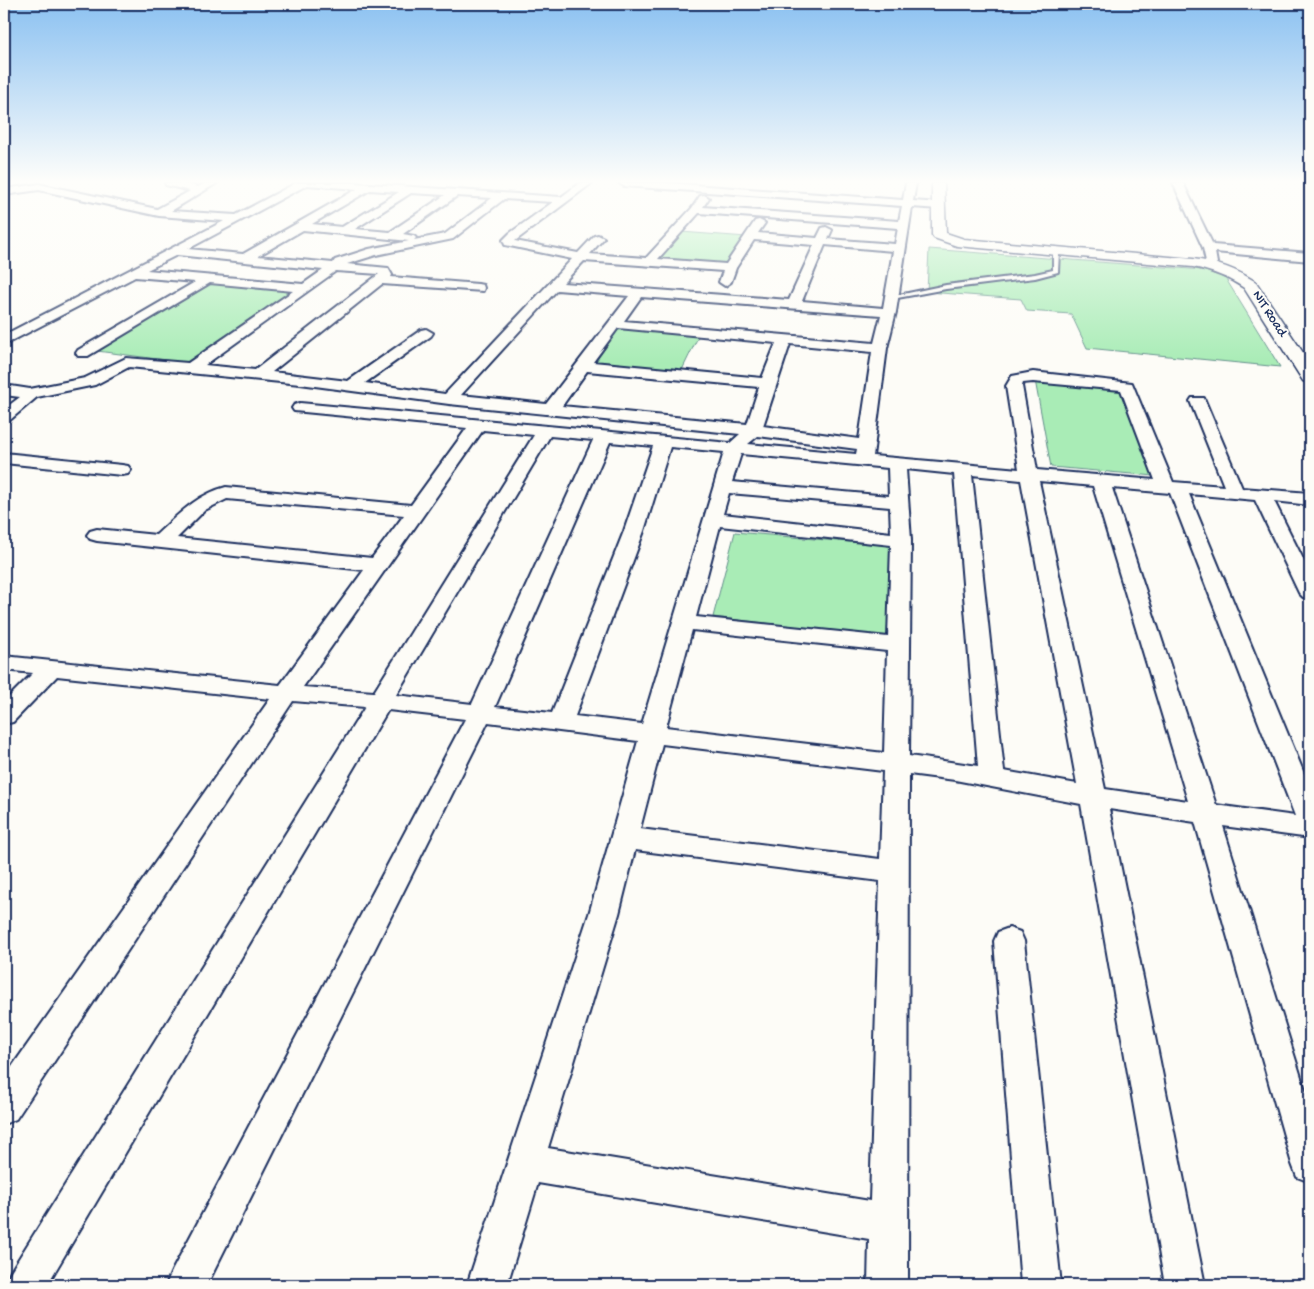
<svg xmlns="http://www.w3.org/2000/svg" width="1314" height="1289" font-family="'Gochi Hand',sans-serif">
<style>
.green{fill:#a9ecb6;stroke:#628e8a}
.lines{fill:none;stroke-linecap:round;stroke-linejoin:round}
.lane-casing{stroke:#1b2f5e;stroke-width:4}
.street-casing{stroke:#1b2f5e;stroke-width:4}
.secondary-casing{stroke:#1b2f5e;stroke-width:3}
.lane{fill:#fdfcf7;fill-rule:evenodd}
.street{fill:#fdfcf7;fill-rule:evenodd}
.secondary{fill:#fdfcf7;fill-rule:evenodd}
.labels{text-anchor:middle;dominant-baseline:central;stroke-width:4;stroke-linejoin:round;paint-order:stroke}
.far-street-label{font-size:14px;fill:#1b2f5e;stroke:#fdfcf7}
</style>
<rect width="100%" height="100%" fill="#fdfcf7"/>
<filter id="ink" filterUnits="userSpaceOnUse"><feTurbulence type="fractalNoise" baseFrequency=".02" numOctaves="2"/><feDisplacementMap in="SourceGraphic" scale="10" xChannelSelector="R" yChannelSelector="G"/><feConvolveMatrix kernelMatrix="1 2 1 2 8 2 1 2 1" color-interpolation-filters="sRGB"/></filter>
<g filter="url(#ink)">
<g class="green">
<path d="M681 232 747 237 727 266 657 261Z"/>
<path d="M929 249 1203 270 1226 279 1280 367 1087 348 1071 314 1027 311 1021 299 927 292Z"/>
<path d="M213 283 294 290 188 363 97 351Z"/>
<path d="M620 327 699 335 681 372 594 364Z"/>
<path d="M1035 380 1124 387 1155 476 1051 467Z"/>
<path d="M735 532 894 546V638L713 617Z"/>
</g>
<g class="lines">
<defs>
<path id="lane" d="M1056 249 1059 251 1058 272 1035 278 946 289 892 299 889 297 946 285 1035 274 1053 270V251Z"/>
<g id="street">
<path d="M165 183H183L198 187 205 183H217L171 211 236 215 296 183H355L561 197 580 183H592L515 241 578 253 594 236 598 235 604 238 590 254 646 258 692 208 700 196 704 195 709 198 703 207 899 221 902 206 624 186 619 183H666L903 200 906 183H916L913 201 939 203 944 206 939 209 912 207 896 312 887 348 873 456 1019 469 1006 386 1012 376 1033 372 1132 383 1173 482 1224 486 1190 401 1192 398H1204L1242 488 1310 493V505L1274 501 1310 573V599L1303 597 1299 593 1255 500 1189 494 1310 788V838L1223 826 1310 1106V1182L1297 1177 1292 1164 1195 822 1109 809 1205 1285H1165L1081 804 955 780 909 774 908 1285H868L869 1239 538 1183 507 1285H467L589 914 638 741 488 722 207 1285H166L172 1271 465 719 388 710 47 1285H5L11 1271 365 707 293 701 16 1119 4 1124V1078L270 699 57 676 13 722 4 724V702L33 673 4 670V656L280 685 364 570 97 541 90 539 87 535 90 531 97 529 156 535C178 515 196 495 226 487L411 505 467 428 294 411 292 408 294 405 300 403 730 443 740 434 449 404 300 384 129 367 95 385 37 397 10 420 4 422V409L20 397 4 395V385L30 389 85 378 126 358 188 363 293 291 210 283 88 356H78L76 353 78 350 195 282 135 277 4 345V335L224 221 159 216 39 190 4 195V189L39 184 157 209 190 191 166 185ZM307 185 357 189 243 254 188 249ZM370 190 399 192 342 227 312 224ZM411 193 445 195 390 232 355 229ZM457 196 492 198 445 234 414 240 416 238 414 236 403 234ZM504 199 553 202 510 233 503 240 505 245 572 259 445 394 365 383 431 336 433 333 426 329 421 330 348 381 272 372 382 284 483 291 484 288 483 285 478 284 391 277 392 275 388 268 347 264 376 255 453 239ZM699 213 898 228 895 244 828 239 832 230 826 227 822 228 817 238 758 233 765 223 759 220 755 221 726 264 658 259ZM303 230 409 241 369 249 335 260 333 263 258 256ZM754 240 814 245 789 300 563 283 584 261 723 271 719 282 725 286 731 282 736 268ZM825 245 893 251 883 308 802 301ZM177 255 323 270 303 284 147 270ZM336 271 379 274 255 370 205 365ZM557 290 629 296 546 404 461 395ZM641 297 881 315 874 343 624 321ZM618 328 776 343 762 378 593 362ZM790 344 872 352 859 439 763 426ZM587 371 759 387 747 424 562 406ZM1033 382 1121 390 1155 480 1037 470 1022 386 1023 383ZM483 430 534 435 374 692 303 687ZM550 436 593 440 472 704 396 695ZM758 436 857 449 856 454 748 444ZM610 442 653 446 624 531 552 713 495 707ZM670 447 724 452 642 724 575 716 644 531ZM741 454 888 468 889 496 732 482ZM906 469 954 474 978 766 909 756 911 540ZM972 475 1021 480 1077 784 1004 771ZM1039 481 1093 486 1188 801 1105 789ZM1112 488 1170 493 1295 816 1216 805ZM729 493 890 507 891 533 723 514ZM227 499 404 515 372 558 177 538 205 510ZM720 526 891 545 888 637 696 617ZM692 630 887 651 884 753 666 727ZM662 744 883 771 880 859 640 829ZM635 850 880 881 870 1201 548 1148 619 914Z"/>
<path d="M1173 183H1183L1213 245 1310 253V261L1215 252 1217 263 1211 267 1207 266 1203 248Z"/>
<path d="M4 453 122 465 128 466 131 470 128 474 122 475 4 463Z"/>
<path d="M1009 928 1020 932 1024 941 1061 1285H1021L994 941 998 932Z"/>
</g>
<path id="secondary" d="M932 183H944L946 233 964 239 1193 259C1216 262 1236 269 1256 282L1310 363V383L1303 381 1244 288C1228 277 1212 271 1193 267L957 246 934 238 932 235Z"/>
</defs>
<use href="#lane" class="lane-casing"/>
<use href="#street" class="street-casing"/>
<use href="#secondary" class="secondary-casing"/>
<use href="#lane" class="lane"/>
<use href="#street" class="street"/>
<use href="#secondary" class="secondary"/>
</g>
</g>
<linearGradient id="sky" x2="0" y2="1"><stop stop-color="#8bc1f1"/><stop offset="0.5" stop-color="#fefefb"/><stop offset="1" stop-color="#fefefb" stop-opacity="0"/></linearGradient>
<rect width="1314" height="363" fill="url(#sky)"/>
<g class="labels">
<g class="far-street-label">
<text transform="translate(1269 314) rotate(57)">NIT Road</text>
</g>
</g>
<rect width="1314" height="1289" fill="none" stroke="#fdfcf7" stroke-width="20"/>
<rect x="10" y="10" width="1294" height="1269" fill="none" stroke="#1b2f5e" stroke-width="2" filter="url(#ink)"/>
</svg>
